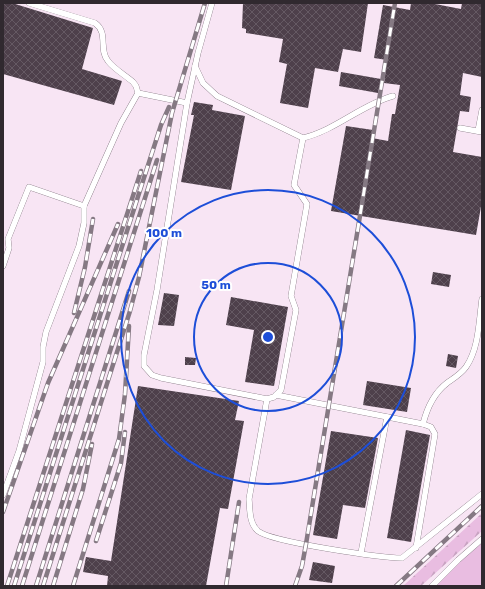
<svg xmlns="http://www.w3.org/2000/svg" width="485" height="589" font-family="Rubik,sans-serif">
<style>
.grass{fill:#e9bde1}
.forest{fill:url(#forest-firs)}
.building{fill:url(#building-cross-hatch)}
.lines{fill:none;stroke-linecap:round;stroke-linejoin:round}
.service-casing{stroke:#72626f;stroke-width:6}
.service{stroke:#fff;stroke-width:5.5}
.rail-casing{stroke:#857983;stroke-width:4.5}
.rail{stroke:#fff;stroke-width:3;stroke-dasharray:9;stroke-linecap:butt}
.ring{fill:none;stroke:#1d4ed8;stroke-width:2}
.centre{fill:#1d4ed8;stroke:#fff;stroke-width:2}
.ring-label{font-size:12px;text-anchor:middle;font-weight:bold;fill:#1d4ed8;stroke:#fff;stroke-width:4;stroke-linejoin:round;paint-order:stroke}
</style>
<defs>
<pattern id="forest-firs" width="22" height="20" patternUnits="userSpaceOnUse"><rect width="22" height="20" fill="#e9bde1"/><path d="M5 1l3.5 6h-7zM16 11l3.5 6h-7z" fill="#c8a2c1"/></pattern>
<pattern id="building-cross-hatch" width="8" height="8" patternUnits="userSpaceOnUse"><rect width="8" height="8" fill="#4e404b"/><path d="M0 0l8 8M0 8l8-8" fill="none" stroke="#655963"/></pattern>
</defs>
<rect width="100%" height="100%" fill="#f8e5f4"/>
<path class="grass" d="M482 543V586H436L461 561Z"/>
<path class="forest" d="M482 513V531L421 586H403Z"/>
<g class="building">
<path d="M3 3H12L93 28 82 69 122 81 114 105 3 74Z"/>
<path d="M243 3H368L361 52 343 49 338 72 315 68 308 108 280 103 287 64 279 62 283 39 246 33V29L242 28Z"/>
<path d="M411 3H430L461 9 462 3H482V77L463 73 460 95 471 97 469 112 460 111 453 152 482 157V201L476 235 331 211 346 126 373 130 372 138 388 141 392 114H395L400 85 384 83 387 60 374 58 383 5 410 10Z"/>
<path d="M341 72 381 79 378 93 339 86Z"/>
<path d="M194 102 213 105 212 110 245 116 231 190 181 182 194 115H191Z"/>
<path d="M433 272 451 275 449 287 431 284Z"/>
<path d="M164 293 179 295 174 326 158 325Z"/>
<path d="M231 297 288 307 274 386 245 382 254 330 226 325Z"/>
<path d="M448 354 458 356 456 368 446 366Z"/>
<path d="M185 357 196 358 195 365H185Z"/>
<path d="M367 381 411 388 407 412 363 405Z"/>
<path d="M138 386 239 401 235 420 244 421 228 509 220 508 206 586H107L108 576 83 572 86 557 111 561Z"/>
<path d="M406 430 430 435 411 542 387 538Z"/>
<path d="M331 431 378 438 365 508 343 505 337 539 313 535Z"/>
<path d="M313 562 335 566 332 583 309 580Z"/>
</g>
<g class="lines">
<defs>
<g id="service">
<path d="M212 3 198 53 187 103 157 290 144 355V366L152 375 161 378 267 399 274 397 281 390 296 310 291 296 307 204 294 185 303 138"/>
<path d="M195 66 203 83 217 96 303 138C336 130 361 105 393 96"/>
<path d="M138 93 187 103"/>
<path d="M460 128 482 132"/>
<path d="M478 131 482 110"/>
<path d="M3 266 9 248 8 239 29 187 84 206"/>
<path d="M276 395 423 424 431 427 435 434 416 548"/>
<path d="M267 399 249 499C250 510 249 523 258 531 271 542 382 558 402 558L482 494"/>
<path d="M423 424C427 408 434 393 447 383 454 378 461 374 466 367 479 348 479 321 482 299"/>
<path d="M3 495 19 451 43 362V347L46 332 79 246 84 223V206L121 123 138 93 136 86 133 82C125 75 114 69 108 61 98 49 109 33 95 23L29 3"/>
<path d="M361 553 387 417"/>
<path d="M432 586 458 560 482 539"/>
</g>
</defs>
<use href="#service" class="service-casing"/>
<use href="#service" class="service"/>
<defs>
<g id="rail">
<path d="M74 313 85 267 93 219"/>
<path d="M3 512 48 383 118 224"/>
<path d="M96 541 121 463 125 432"/>
<path d="M7 586 141 171"/>
<path d="M14 586 142 184 161 125 169 107"/>
<path d="M22 586 157 160"/>
<path d="M36 586 129 291"/>
<path d="M43 586 130 311 139 277 172 113 205 3"/>
<path d="M53 586 83 489 92 444"/>
<path d="M73 586 119 439 125 394 129 326"/>
<path d="M226 586 239 502"/>
<path d="M295 586 302 566 306 544 395 3"/>
<path d="M396 586 482 506"/>
</g>
</defs>
<use href="#rail" class="rail-casing"/>
<use href="#rail" class="rail"/>
</g>
<g class="ring">
<circle cx="268" cy="337" r="74"/>
<circle cx="268" cy="337" r="147"/>
</g>
<circle cx="268" cy="337" r="6" class="centre"/>
<g class="ring-label">
<text x="164" y="237">100 m</text>
<text x="216" y="289">50 m</text>
</g>
<rect width="485" height="589" fill="none" stroke="#30292f" stroke-width="8"/>
</svg>
